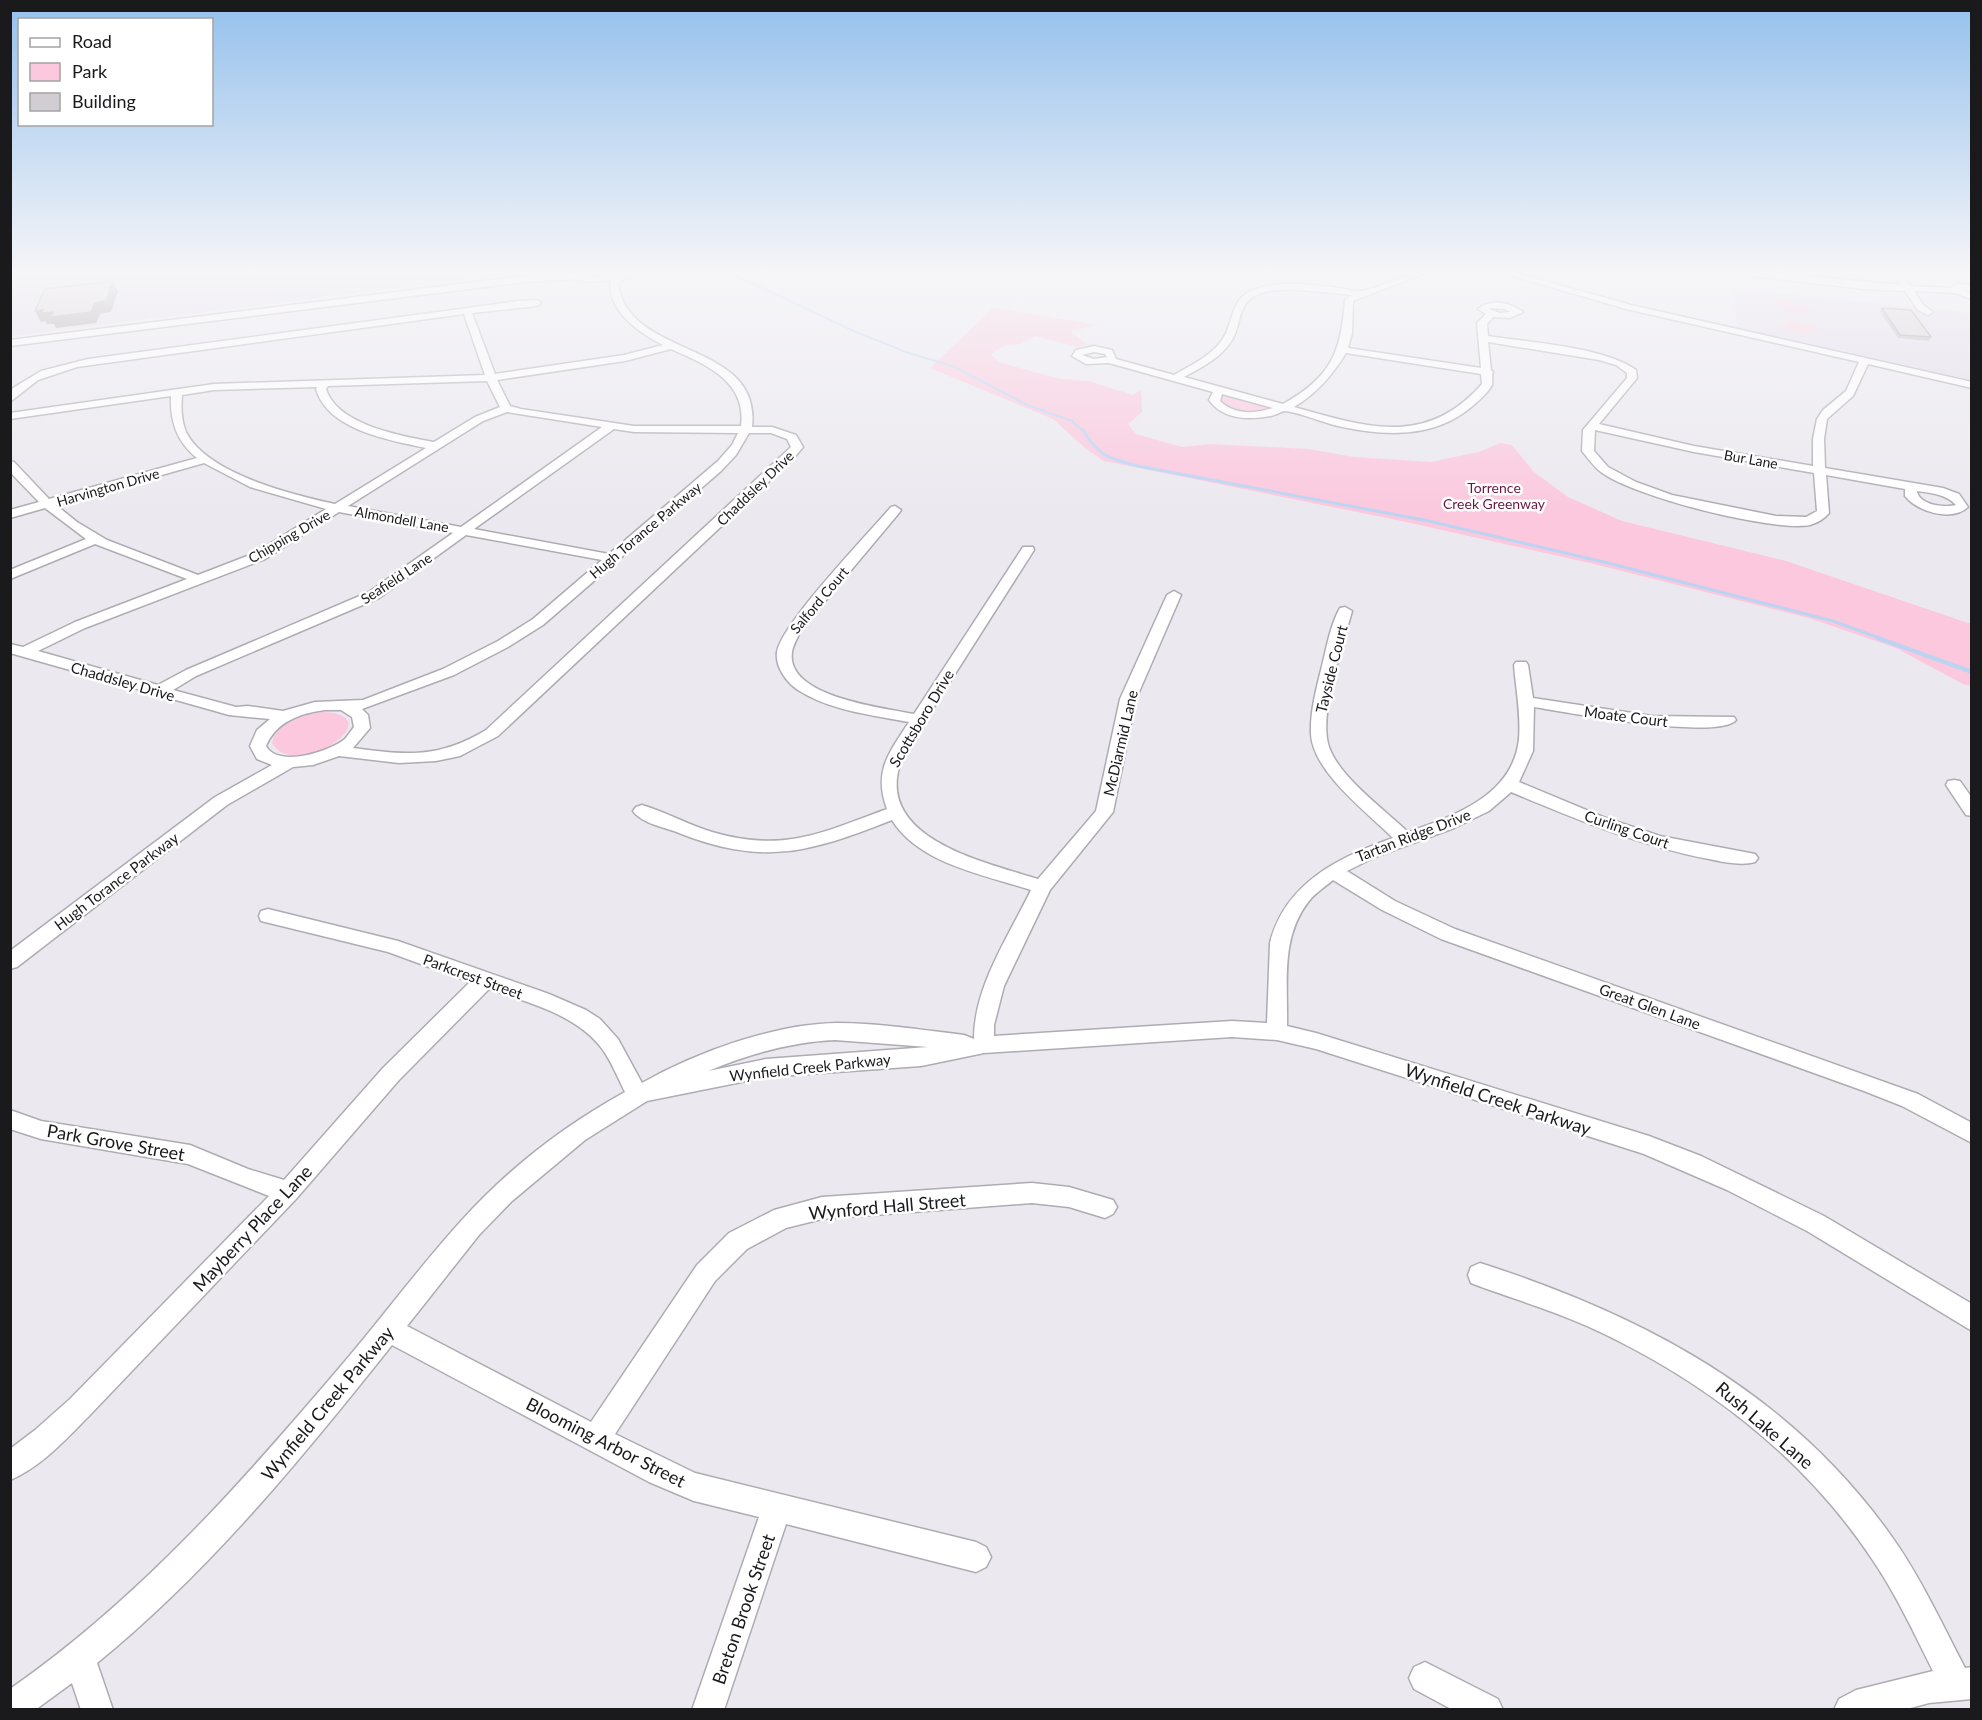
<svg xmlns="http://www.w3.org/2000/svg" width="1982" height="1720" font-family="Lato,sans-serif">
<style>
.built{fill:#e0dbe8}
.green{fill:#fbc8dd}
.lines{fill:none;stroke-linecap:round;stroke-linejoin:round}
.stream-far2{stroke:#bad4f2;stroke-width:2}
.stream-far1{stroke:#bad4f2;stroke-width:3}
.stream{stroke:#bad4f2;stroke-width:4}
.minor-casing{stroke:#aeacb2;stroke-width:3}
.minor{fill:#fff;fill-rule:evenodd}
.wall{fill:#b5b0b5}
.shaded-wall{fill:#939093}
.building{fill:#d2cdd2;stroke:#939093;stroke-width:1.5}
.labels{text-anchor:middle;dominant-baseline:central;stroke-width:5;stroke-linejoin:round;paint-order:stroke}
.far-street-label{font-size:14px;fill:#1a191c;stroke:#fff}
.far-park-label{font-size:14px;fill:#6b1745;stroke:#fff}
.street-label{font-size:15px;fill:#1a191c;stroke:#fff}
.near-street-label{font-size:18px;fill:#1a191c;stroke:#fff}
</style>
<rect width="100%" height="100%" fill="#ebe9ef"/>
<g class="built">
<path d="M10 272H527L11 336Z"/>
<path d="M1732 289 1971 313V380L1737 327Z"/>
</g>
<g class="green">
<path d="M1767 297C1776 296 1806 303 1810 310 1798 316 1777 312 1771 299Z"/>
<path d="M993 308 1098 325 1070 331 1088 345 1079 347 1035 336 1021 344 1003 346 991 354 998 362 1060 379 1088 381 1133 395 1141 390 1142 412 1128 424 1136 434 1182 447 1210 444 1309 449 1354 457 1431 462 1478 452 1501 443 1512 445 1534 472 1568 497 1622 521 1786 561 1971 624V686L1963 684 1896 648 1809 618 1590 563 1397 520 1104 461 1086 449 1053 419 930 368Z"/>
<path d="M1791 320 1813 324 1819 331 1810 334 1777 329V327L1785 328 1786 321Z"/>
<path d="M1223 394 1274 408 1276 409 1245 413 1223 406 1218 398Z"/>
<path d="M323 712C395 716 294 783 272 743 277 721 303 715 323 712Z"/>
</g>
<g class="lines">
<path class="stream-far2" d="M728 272 856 332 906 352 955 367 1027 405 1072 421 1084 432"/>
<path class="stream-far1" d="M1083 430C1099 457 1109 458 1138 466L1429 521 1608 563 1833 621 1882 639"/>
<path class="stream" d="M1878 638 1972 672"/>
<defs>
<g id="minor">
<path d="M565 272 595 277 628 272V276L618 283C627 360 762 339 752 427H772L796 435 803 447 793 459 498 736 460 756 436 761 399 763 339 756 313 765 293 767 227 805 17 967 10 969V951L215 797 272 765 257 759 250 746 257 730 270 719 229 715 10 653V644L23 647 75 622 187 579 95 544 10 579V570L86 539 45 508 10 518V510L39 502 10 472V461L14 462 49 499 197 458C177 442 170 422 171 396L10 419V413L214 384 485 375 464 314 77 367 38 380 10 402V392L13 388 41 371 88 359 519 301 537 300 541 303 537 306 472 313 495 374 624 355 663 345C639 333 606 310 611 280L588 282 573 279 525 282 10 346V340L525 276 566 274ZM671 349C705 364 747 381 741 426H634L521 409 510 406 497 380 625 361ZM487 381 500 407 475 417 434 442C401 436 337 425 326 389L328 386ZM317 387 316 389C328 430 389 440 426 448L335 504C293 495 207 474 186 432 181 420 181 407 182 395L214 390ZM507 412 602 427 461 527 348 506 483 421ZM614 429 634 432 738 433 732 445 718 461 609 554 474 529ZM749 433H771L787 439 791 447 486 730C438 759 406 755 353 748L370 728 368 715 362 709 454 675 508 647 543 625 721 471 736 455ZM204 463 250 487 326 509 255 553 198 575 107 540 77 522 56 505ZM339 512 453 533 369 592 186 670 158 685 38 651 85 628 265 559ZM466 535 602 560 533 619 498 641 443 669 363 700 315 702 283 711 248 706 236 707 173 690 196 676 379 598ZM325 710H341L352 717 354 727C351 731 348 735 345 739 329 752 278 768 266 746 276 722 300 713 325 710Z"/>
<path d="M1416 272H1428L1353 301 1352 333 1348 348 1481 368 1477 323 1486 314 1478 309C1491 298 1510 302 1523 312L1510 318 1493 317 1487 324 1488 336C1527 342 1605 347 1636 370L1637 378 1599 424 1694 446 1813 466V439L1817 419 1823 410 1846 391 1859 362 1626 309 1499 272H1512L1631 305 1972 382V388L1868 364 1853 396 1827 419 1824 439 1825 468 1943 488 1959 494 1968 507C1952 522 1918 512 1905 496V489L1826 475 1829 513C1825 518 1817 523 1810 525 1771 532 1632 496 1601 472 1594 467 1588 458 1582 451L1583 430 1627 378V373L1616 365 1599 360 1488 342 1491 370 1493 372C1491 376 1493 381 1492 385 1488 393 1476 403 1470 408 1432 439 1383 436 1338 426 1325 423 1295 411 1284 411 1281 412 1275 415 1271 416 1249 420 1223 420 1209 400L1213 392 1109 363 1086 364 1072 356 1076 350 1094 346 1112 350 1116 359 1174 375C1191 365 1211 356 1222 340 1234 323 1230 300 1251 291 1277 280 1311 284 1337 288 1344 288 1353 292 1360 291 1374 290 1402 277 1416 272ZM1301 290 1352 295 1345 300C1341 353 1331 377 1283 404L1184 377C1202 367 1221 358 1232 340 1238 331 1238 319 1243 309 1252 287 1282 290 1301 290ZM1491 308 1504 309 1511 312 1500 313 1489 309ZM1094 352 1105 354 1107 357 1094 359 1082 355ZM1346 353 1481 374 1482 384C1426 448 1366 427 1294 407 1316 394 1332 376 1346 353ZM1222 394 1273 408C1255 414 1234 415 1220 401ZM1595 430 1694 452 1814 473 1817 511 1806 517 1776 516 1672 495 1636 482 1608 467 1594 451ZM1917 491C1931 493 1946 494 1956 505 1944 508 1919 505 1917 491Z"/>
<path d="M1740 272H1764L1901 285 1892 272H1900L1910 286 1950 288 1958 284 1972 285V291L1962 290 1972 293V299L1955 293 1914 291 1924 306 1933 312 1928 315 1918 310 1905 291 1863 289 1744 275Z"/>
<path d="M895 506 901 510 899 513 801 630C798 637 793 645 792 652 785 697 884 708 914 714L1023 547H1033L1034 550 904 754C866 837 984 862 1038 879L1096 811 1120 699 1167 595 1174 591 1181 595 1136 699 1113 812 1050 890 1004 986 994 1025V1036L1232 1021 1267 1023 1270 943C1285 883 1339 857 1393 838 1367 812 1313 772 1311 734 1310 713 1316 690 1321 670 1326 651 1330 625 1340 608L1345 607 1352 611C1343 645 1318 715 1329 747 1340 778 1385 810 1408 832 1454 816 1513 796 1519 739 1521 714 1516 690 1514 665L1516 662H1526L1528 665 1533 698 1652 716 1734 717 1736 720C1718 741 1565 712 1534 707L1533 751 1519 782 1603 817 1660 836 1755 854 1758 858 1755 862C1742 866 1723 862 1709 859 1640 846 1576 819 1511 792L1489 811 1454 828 1375 857 1347 871 1395 901 1455 929 1918 1094 1972 1123V1143L1902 1106 1864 1091 1441 939 1382 910 1333 880C1325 887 1315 893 1309 901 1280 937 1288 984 1287 1026L1316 1033 1649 1136 1701 1156 1824 1216 1972 1304V1331L1807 1231 1727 1190 1644 1154 1316 1049 1277 1040 1232 1037 984 1053 921 1066 766 1077 647 1101 585 1140 512 1201 479 1235 407 1326 591 1422 697 1265 729 1233 774 1210 822 1197 1032 1183 1069 1187 1113 1200 1117 1207 1113 1214 1105 1218 1069 1207 1032 1203 822 1219 786 1228 747 1249 715 1281 615 1434 695 1473 976 1542 986 1547 991 1557 986 1567 976 1572 786 1524 724 1710H692L759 1517 694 1501 649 1482 392 1345C302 1458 209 1572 97 1663L113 1710H81L72 1683 35 1710H10V1689C141 1598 244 1480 346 1360 385 1314 421 1265 462 1220 508 1169 565 1125 625 1092 618 1078 612 1063 603 1050 577 1014 528 1003 489 989L399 1080 296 1199 88 1417C65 1440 41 1467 10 1480V1449L35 1430 70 1399 269 1196 188 1164 41 1139 10 1129V1110L41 1121 190 1145 248 1169 284 1180 383 1068 470 982 388 952 261 921 259 916 261 911 268 909 398 941 549 994 586 1010 600 1019 618 1039 642 1083C697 1052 774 1024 837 1023 879 1023 922 1030 964 1035L974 1039C974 986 1009 936 1031 890 985 875 919 864 892 820 808 853 762 867 674 831 662 827 640 822 633 811L636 807 642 805C666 812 688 825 712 832 784 853 821 833 887 809 873 771 889 753 909 722 872 715 831 711 798 690 787 683 775 667 777 652 782 623 868 534 891 507ZM835 1040 928 1047 766 1059 708 1071C749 1054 791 1042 835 1040Z"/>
<path d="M1954 780 1960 781 1972 798V816L1966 815 1946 785 1948 781Z"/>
<path d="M1480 1263C1645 1316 1790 1393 1892 1537 1921 1578 1942 1624 1965 1668L1972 1667V1699L1929 1703 1903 1710H1834L1839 1699 1856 1690 1933 1671C1914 1633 1896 1594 1872 1559 1803 1455 1700 1377 1587 1326 1549 1309 1510 1298 1471 1283L1468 1275 1471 1267Z"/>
<path d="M1425 1662 1498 1699 1503 1710H1453L1414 1689 1409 1678 1414 1667Z"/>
</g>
</defs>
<use href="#minor" class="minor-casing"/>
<use href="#minor" class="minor"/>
</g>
<path class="wall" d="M1882 308 1931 337 1929 341 1898 338 1880 312Z"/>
<path class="shaded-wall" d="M113 281 118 292 111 312 100 314 96 323 56 328 54 324H47L45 321 41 322 35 311Z"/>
<g class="building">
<path d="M113 281 106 301 95 303 91 312 51 317 53 312 41 313 43 310 35 311 45 289Z"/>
<path d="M1882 308 1911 310 1931 337 1900 335Z"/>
</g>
<linearGradient id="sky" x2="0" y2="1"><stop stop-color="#95c1ec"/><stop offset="0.53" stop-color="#f6f5f8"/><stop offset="1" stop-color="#f6f5f8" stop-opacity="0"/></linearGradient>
<rect width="1982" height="513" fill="url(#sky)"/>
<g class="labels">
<g class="far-street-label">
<text transform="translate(1751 459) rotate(10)">Bur Lane</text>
<text transform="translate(108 487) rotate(-16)">Harvington Drive</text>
<text transform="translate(755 488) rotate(-44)">Chaddsley Drive</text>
<text transform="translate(402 519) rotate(10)">Almondell Lane</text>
<text transform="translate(645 530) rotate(-40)">Hugh Torance Parkway</text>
<text transform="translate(289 536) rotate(-30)">Chipping Drive</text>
<text transform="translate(396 578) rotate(-33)">Seafield Lane</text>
<text transform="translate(819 600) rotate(-50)">Salford Court</text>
</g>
<g class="far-park-label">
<text x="1494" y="487">Torrence<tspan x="1494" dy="16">Creek Greenway</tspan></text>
</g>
<g class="street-label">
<text transform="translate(1331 669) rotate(-76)">Tayside Court</text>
<text transform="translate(123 681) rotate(16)">Chaddsley Drive</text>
<text transform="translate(1626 716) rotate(7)">Moate Court</text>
<text transform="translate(921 718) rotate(-59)">Scottsboro Drive</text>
<text transform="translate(1120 743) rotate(-77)">McDiarmid Lane</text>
<text transform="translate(1627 829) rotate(19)">Curling Court</text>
<text transform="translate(1413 835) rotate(-21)">Tartan Ridge Drive</text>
<text transform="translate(116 881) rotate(-37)">Hugh Torance Parkway</text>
<text transform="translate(473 976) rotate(20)">Parkcrest Street</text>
<text transform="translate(1650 1006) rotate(20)">Great Glen Lane</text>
<text transform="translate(810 1067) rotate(-6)">Wynfield Creek Parkway</text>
</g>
<g class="near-street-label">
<text transform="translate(1498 1099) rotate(18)">Wynfield Creek Parkway</text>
<text transform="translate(116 1142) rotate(10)">Park Grove Street</text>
<text transform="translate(887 1206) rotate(-5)">Wynford Hall Street</text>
<text transform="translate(252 1228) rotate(-47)">Mayberry Place Lane</text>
<text transform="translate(327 1403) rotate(-50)">Wynfield Creek Parkway</text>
<text transform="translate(1765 1425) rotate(41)">Rush Lake Lane</text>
<text transform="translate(606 1442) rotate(27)">Blooming Arbor Street</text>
<text transform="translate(743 1609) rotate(-71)">Breton Brook Street</text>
</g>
</g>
<rect width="1982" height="1720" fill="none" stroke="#1a191c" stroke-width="24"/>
<rect x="18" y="18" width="195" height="108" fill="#ffffff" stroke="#a3a3a4" stroke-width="1.5"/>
<rect x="30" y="38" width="30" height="9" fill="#ffffff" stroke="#a3a3a4" stroke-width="1.5"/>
<text x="72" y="48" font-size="18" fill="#1a191c">Road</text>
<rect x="30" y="63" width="30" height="18" fill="#fbc8dd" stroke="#a3a3a4" stroke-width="1.5"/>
<text x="72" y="78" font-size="18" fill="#1a191c">Park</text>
<rect x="30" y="93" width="30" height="18" fill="#d2cdd2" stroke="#a3a3a4" stroke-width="1.5"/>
<text x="72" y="108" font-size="18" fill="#1a191c">Building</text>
</svg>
